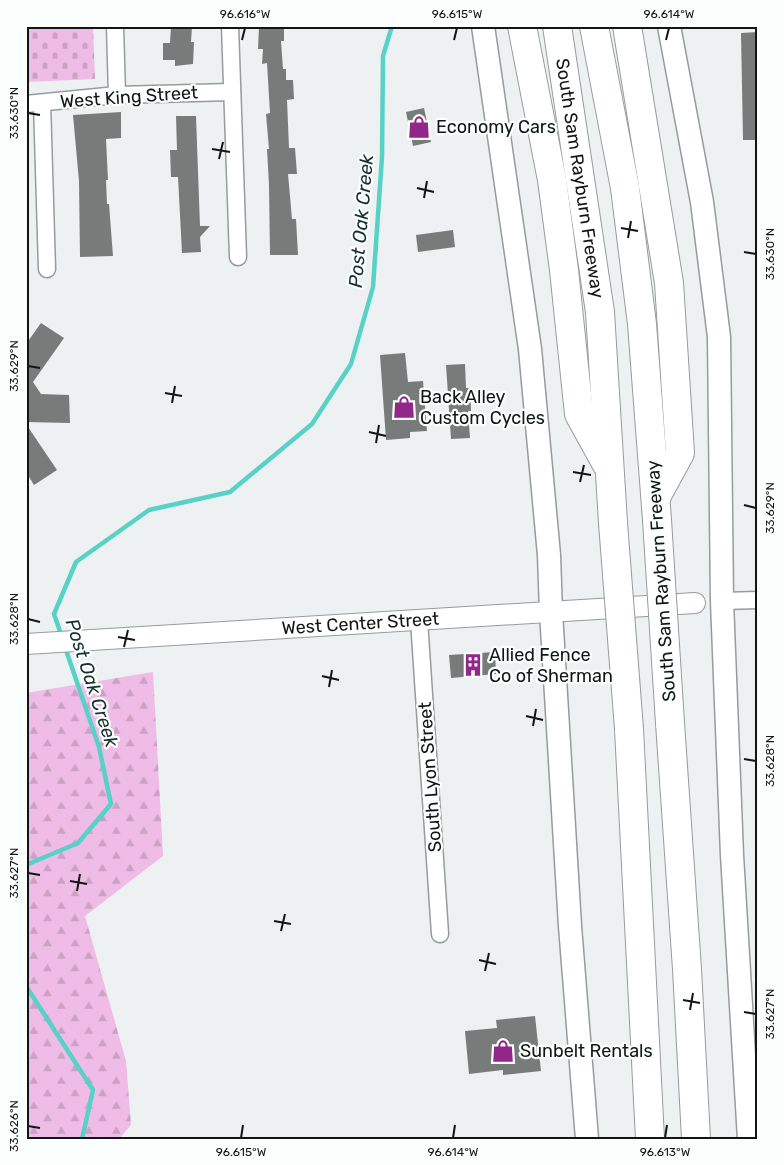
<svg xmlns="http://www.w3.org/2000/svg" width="784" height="1165" font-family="Rubik,sans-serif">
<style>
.forest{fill:url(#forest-firs)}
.cemetery{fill:url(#cemetery-stones)}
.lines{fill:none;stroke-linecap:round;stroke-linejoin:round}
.stream{stroke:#58d1c6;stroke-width:4.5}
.building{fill:#777b7a}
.minor-casing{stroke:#979b9b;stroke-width:19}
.tertiary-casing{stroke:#979b9b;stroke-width:22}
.secondary-casing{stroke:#979b9b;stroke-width:25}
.motorway-casing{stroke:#979b9b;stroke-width:30}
.minor{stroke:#fff;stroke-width:16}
.tertiary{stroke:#fff;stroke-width:20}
.secondary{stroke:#fff;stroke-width:22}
.motorway{stroke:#fff;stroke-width:28}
.motorway-bridge-casing{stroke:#979b9b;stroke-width:30;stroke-linecap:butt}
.motorway-bridge{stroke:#fff;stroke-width:28}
.ticks{fill:none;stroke:#131414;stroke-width:2}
.labels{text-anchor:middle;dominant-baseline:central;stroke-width:4.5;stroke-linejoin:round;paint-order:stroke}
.street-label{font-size:18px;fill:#131414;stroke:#fafffe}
.poi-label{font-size:18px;fill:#131414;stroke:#fafffe;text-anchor:start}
.water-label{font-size:19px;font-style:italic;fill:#1b302e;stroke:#fafffe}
.neatline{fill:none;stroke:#131414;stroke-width:2}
.ticks-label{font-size:12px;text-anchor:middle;fill:#131414}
</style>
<defs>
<pattern id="forest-firs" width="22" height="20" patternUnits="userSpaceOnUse" patternTransform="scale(1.25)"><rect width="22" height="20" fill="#eebce6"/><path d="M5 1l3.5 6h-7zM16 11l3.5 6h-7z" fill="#cba1c4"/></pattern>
<pattern id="cemetery-stones" width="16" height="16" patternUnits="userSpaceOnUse" patternTransform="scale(1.25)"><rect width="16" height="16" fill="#eebce6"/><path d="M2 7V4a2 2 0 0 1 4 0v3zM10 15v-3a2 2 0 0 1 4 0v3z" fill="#cba1c4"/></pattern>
</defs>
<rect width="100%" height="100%" fill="#edf1f1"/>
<path class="forest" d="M153 672 163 856 85 916 126 1061 131 1125 119 1139H26V693Z"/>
<path class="cemetery" d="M26 26H93L95 79 26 82Z"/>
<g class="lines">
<g class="stream">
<path d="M62 637 54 614 76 562 149 510 230 492 312 424 351 364 373 287 382 157 383 56 392 26"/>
<path d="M26 865 78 843 111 804 99 747 65 647"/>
<path d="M26 986 93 1090 82 1139"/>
</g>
</g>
<g class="building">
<path d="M171 26H192L191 42H194L193 64 175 66V60H163V43H170Z"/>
<path d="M259 26H284V41H281L283 69H286V80H293L294 99 287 100 289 148H295L297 174H288L292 219H296L298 255H270L269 185 267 149H269L266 114 270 113 267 63 262 64 263 49H258Z"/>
<path d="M758 32V140H743L741 33Z"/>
<path d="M424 108 431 142 413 146 406 112Z"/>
<path d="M121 112V138L106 139 108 180H106L107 204H109L113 256 80 257 79 181 73 115Z"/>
<path d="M176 116H196L200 226H210L200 237 201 252 182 253 178 177H171L170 150H177Z"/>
<path d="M453 230 455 247 418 252 416 235Z"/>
<path d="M41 323 64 338 33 382 41 394 69 395 70 423 26 422V344Z"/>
<path d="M405 353 408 382 423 381 427 431 410 432V438L386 440 380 355Z"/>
<path d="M465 364 466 388H470L471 411H468L470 438 451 439 446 365Z"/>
<path d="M26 424 57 470 34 485 26 472Z"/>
<path d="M495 652 496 674 451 678 449 655Z"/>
<path d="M535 1016 541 1071 503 1075V1070L469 1074 465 1031 497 1028 496 1020Z"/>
</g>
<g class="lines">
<defs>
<g id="minor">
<path d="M115 26 117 95"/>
<path d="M230 26 238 257"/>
<path d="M42 103 47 269"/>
<path d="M26 104 117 95 232 92"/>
<path d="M722 601 758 600"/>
<path d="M419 620 440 934"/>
</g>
<g id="tertiary">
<path id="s1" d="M26 644 695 603"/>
</g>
<g id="secondary">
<path d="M483 26 530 349 549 555 551 612 570 926 587 1139"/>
<path d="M669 26 702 202 719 337 722 601 732 855 749 1139"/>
</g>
<g id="motorway">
<path d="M522 26 552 180 564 270 579 414 606 463"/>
<path id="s2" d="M557 26 600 312 613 523"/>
<path d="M594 26 625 188 642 324 657 520"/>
<path d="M627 26 669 283 680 453 656 497"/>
<path d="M670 723 687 969 696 1139"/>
<path d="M629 729 650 1139"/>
</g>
</defs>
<use href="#minor" class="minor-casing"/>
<use href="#tertiary" class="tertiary-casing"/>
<use href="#secondary" class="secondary-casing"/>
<use href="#motorway" class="motorway-casing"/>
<use href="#minor" class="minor"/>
<use href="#tertiary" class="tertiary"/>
<use href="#secondary" class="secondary"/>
<use href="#motorway" class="motorway"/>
<defs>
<g id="motorway-bridge">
<path d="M657 520 670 723"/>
<path d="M613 523 629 729"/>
</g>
</defs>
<use href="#motorway-bridge" class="motorway-bridge-casing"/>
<use href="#motorway-bridge" class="motorway-bridge"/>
</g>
<path class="ticks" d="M242 40 245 28M454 40 457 28M666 40 669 28M28 113 40 115M212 149 230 152M219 159 223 142M417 188 434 192M424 198 427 181M621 228 638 231M628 238 631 221M744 252 756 254M28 366 40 368M165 393 182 396M172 403 175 386M369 432 386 436M376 443 379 425M573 472 591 475M580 482 584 465M744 505 756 508M28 619 40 622M118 637 135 640M124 647 128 630M322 676 339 680M329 687 332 670M526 716 543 720M533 726 536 709M744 759 756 761M28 873 40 875M70 881 87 884M77 891 80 874M274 921 291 924M281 931 285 914M479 960 496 964M485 971 489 953M683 1000 700 1003M690 1010 693 993M744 1012 756 1014M28 1126 40 1128M241 1138 243 1125M453 1138 455 1125M665 1138 667 1125"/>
<defs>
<symbol id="shop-bare" viewBox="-9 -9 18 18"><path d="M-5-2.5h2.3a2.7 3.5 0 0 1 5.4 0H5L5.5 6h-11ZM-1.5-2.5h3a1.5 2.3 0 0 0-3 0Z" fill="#922689" stroke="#fafffe" stroke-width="2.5" paint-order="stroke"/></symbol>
<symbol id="building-bare" viewBox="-9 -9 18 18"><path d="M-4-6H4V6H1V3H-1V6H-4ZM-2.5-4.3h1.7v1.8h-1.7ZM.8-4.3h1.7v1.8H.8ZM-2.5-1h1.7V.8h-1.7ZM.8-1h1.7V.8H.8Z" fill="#922689" stroke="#fafffe" stroke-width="2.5" paint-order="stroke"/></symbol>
</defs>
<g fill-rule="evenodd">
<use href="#shop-bare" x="403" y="111" width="32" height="32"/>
<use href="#shop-bare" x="388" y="391" width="32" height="32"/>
<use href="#building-bare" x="457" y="649" width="32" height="32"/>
<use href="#shop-bare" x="487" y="1035" width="32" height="32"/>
</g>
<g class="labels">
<g class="street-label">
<text transform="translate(129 97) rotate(-4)">West King Street</text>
<text stroke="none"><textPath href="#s2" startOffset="154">South Sam Rayburn Freeway</textPath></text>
<text transform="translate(661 581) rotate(-94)">South Sam Rayburn Freeway</text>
<text stroke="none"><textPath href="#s1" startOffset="335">West Center Street</textPath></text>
<text transform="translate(430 777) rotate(-94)">South Lyon Street</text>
</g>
<g class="poi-label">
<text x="436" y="127">Economy Cars</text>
<text x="420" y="397">Back Alley<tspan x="420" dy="21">Custom Cycles</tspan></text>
<text x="489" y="655">Allied Fence<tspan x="489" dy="21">Co of Sherman</tspan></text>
<text x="520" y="1051">Sunbelt Rentals</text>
</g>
<g class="water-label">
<text transform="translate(361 221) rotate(-85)">Post Oak Creek</text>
<text transform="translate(92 683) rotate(72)">Post Oak Creek</text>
</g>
</g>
<rect width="784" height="1165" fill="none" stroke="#fafffe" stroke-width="55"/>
<rect x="28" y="28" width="728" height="1110" class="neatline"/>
<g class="ticks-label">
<text x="245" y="18">96.616°W</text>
<text x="457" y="18">96.615°W</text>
<text x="669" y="18">96.614°W</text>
<text transform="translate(14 113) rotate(-90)" y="4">33.630°N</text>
<text transform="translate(770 254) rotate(-90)" y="4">33.630°N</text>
<text transform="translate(14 366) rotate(-90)" y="4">33.629°N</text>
<text transform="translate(770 508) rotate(-90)" y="4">33.629°N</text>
<text transform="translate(14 619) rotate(-90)" y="4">33.628°N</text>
<text transform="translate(770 761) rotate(-90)" y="4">33.628°N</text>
<text transform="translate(14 873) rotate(-90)" y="4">33.627°N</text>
<text transform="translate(770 1014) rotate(-90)" y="4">33.627°N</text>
<text transform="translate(14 1126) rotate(-90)" y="4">33.626°N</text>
<text x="241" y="1156">96.615°W</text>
<text x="453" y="1156">96.614°W</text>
<text x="665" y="1156">96.613°W</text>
</g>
</svg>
